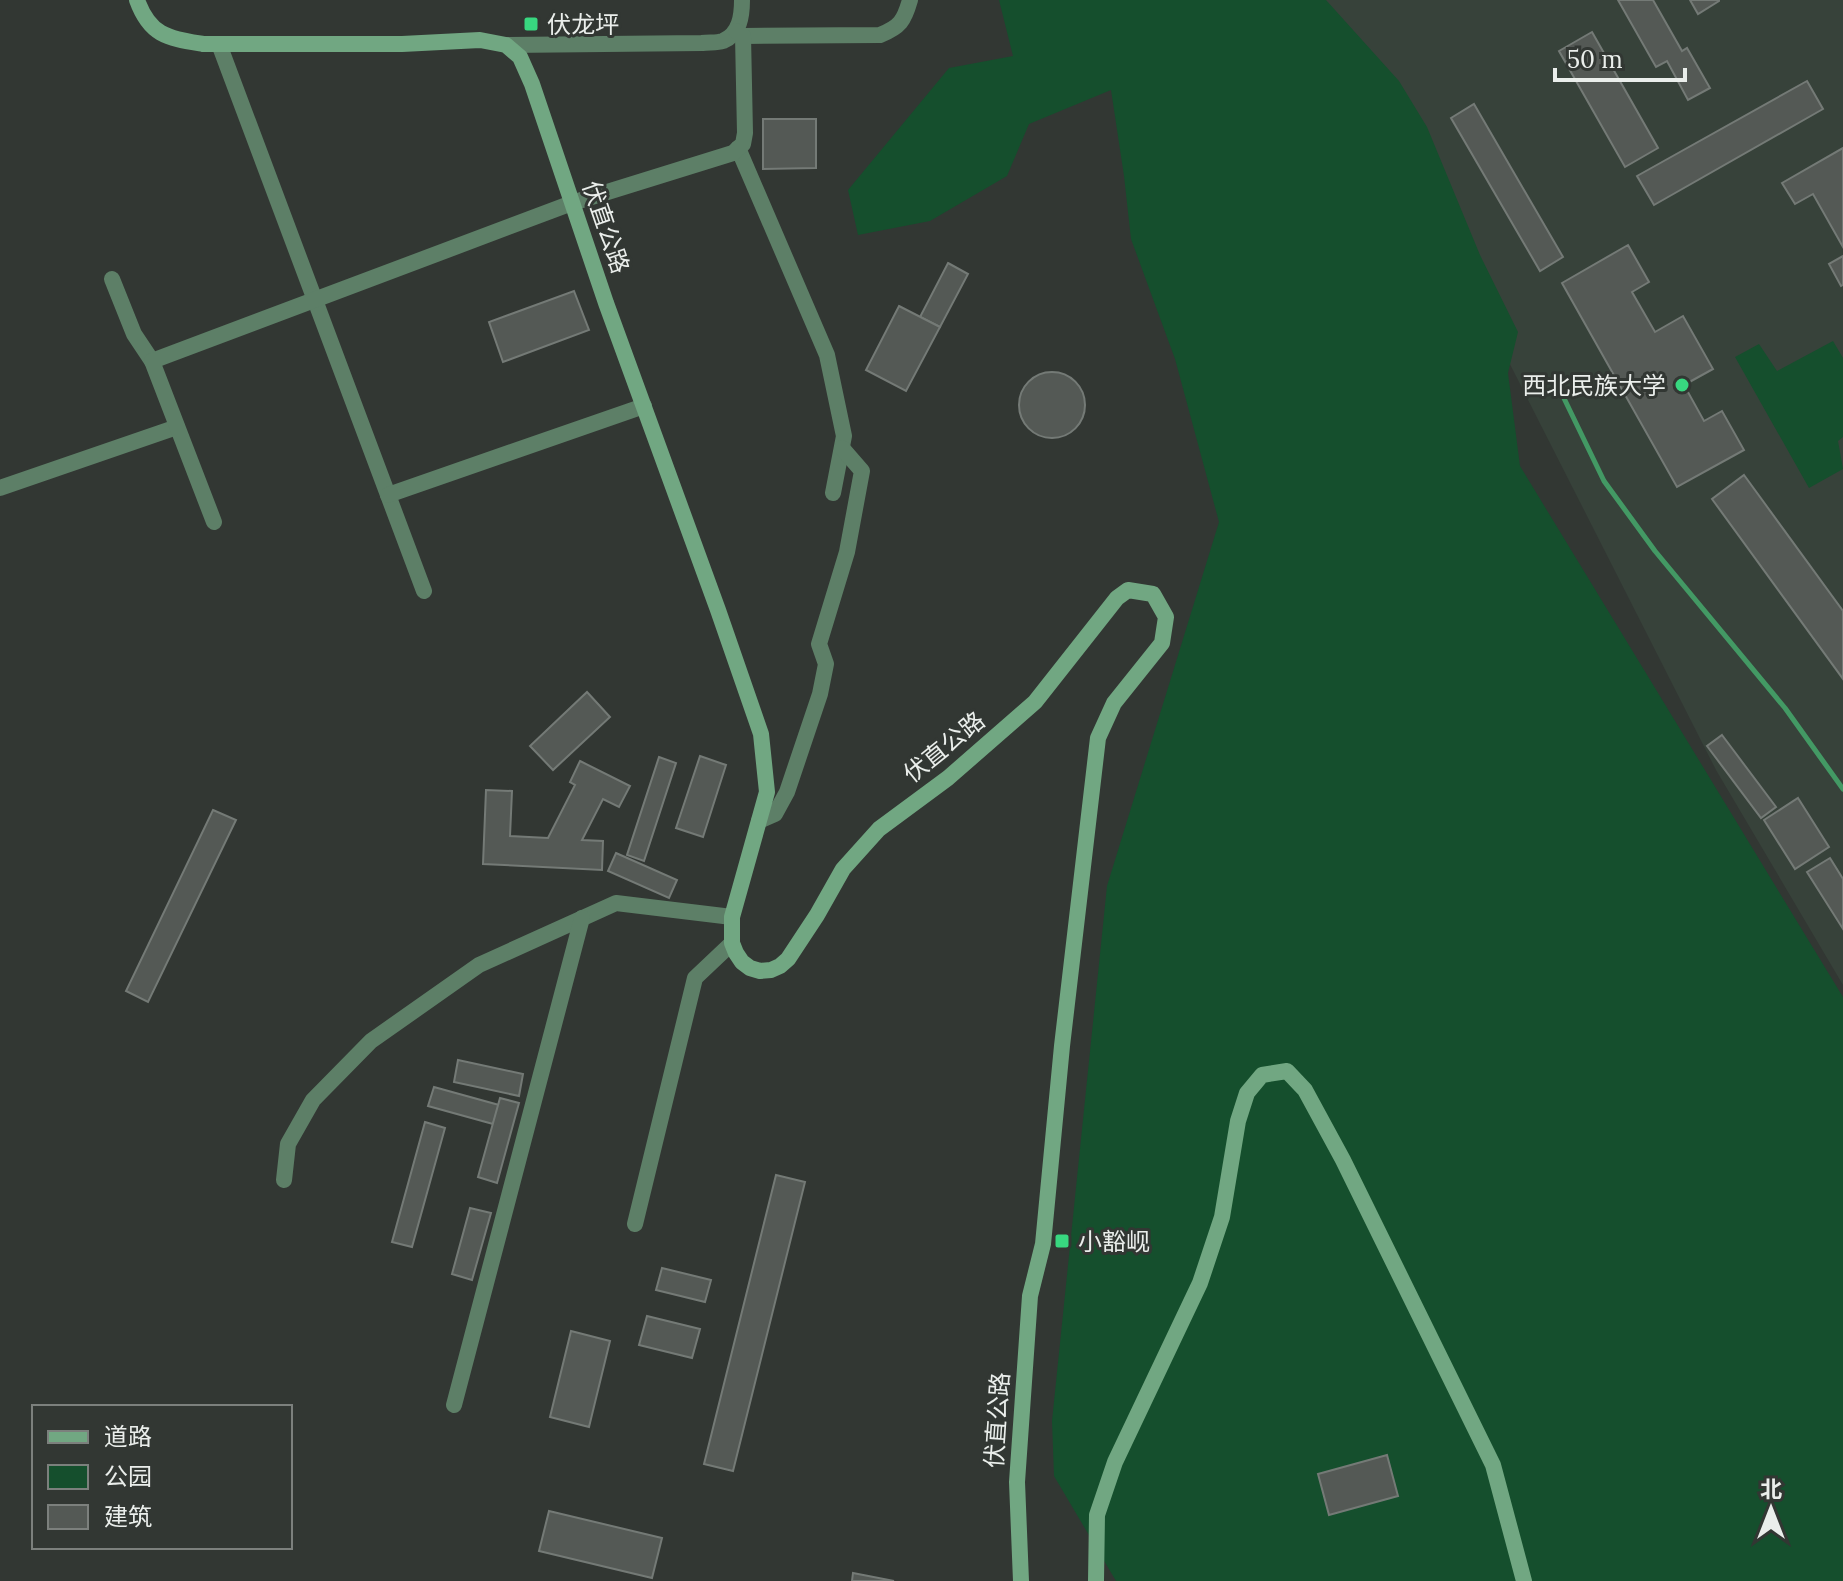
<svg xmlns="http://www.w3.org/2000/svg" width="1843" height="1581" font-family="Lora,'Noto Sans SC',serif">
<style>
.built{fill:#37423a}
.green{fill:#154f2d}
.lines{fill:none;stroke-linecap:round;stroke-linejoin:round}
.stream{stroke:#439964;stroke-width:5}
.building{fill:#545955;stroke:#747a76;stroke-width:2}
.street{stroke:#5d7f67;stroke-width:16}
.secondary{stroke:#71a782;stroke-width:16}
.poi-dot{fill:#38d880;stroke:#323733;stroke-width:3}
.labels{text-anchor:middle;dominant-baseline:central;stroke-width:6;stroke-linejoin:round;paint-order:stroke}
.poi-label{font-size:24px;fill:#eaeeeb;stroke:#323733;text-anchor:start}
.street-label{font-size:24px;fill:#eaeeeb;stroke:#323733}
</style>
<rect width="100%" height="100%" fill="#323733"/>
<path class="built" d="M1325 0H1843V985L1716 770Z"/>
<g class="green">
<path d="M999 0H1326L1399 81 1427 127 1480 255 1518 332 1508 373 1520 466 1843 997V1581H1116L1054 1476 1052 1421 1107 886 1219 522 1175 359 1131 239 1124 176 1111 90 1029 124 1007 176 930 221 858 235 848 190 949 68 1013 56Z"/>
<path d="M1833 341 1843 358V437L1838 441 1843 469 1809 488 1735 357 1759 344 1777 371Z"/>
</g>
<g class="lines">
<path class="stream" d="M1560 390 1604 481 1655 551 1785 708 1843 789"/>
</g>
<g class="building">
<path d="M1618 0H1653L1682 51 1687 48 1710 88 1688 100 1667 61 1656 67Z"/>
<path d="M1690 0H1719V1L1698 14Z"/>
<path d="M1592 32 1658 148 1625 167 1559 51Z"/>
<path d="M1807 81 1823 109 1654 205 1637 176Z"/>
<path d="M1474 104 1563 257 1540 271 1451 118Z"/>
<path d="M763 119H816V168L763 169Z"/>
<path d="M1843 148V247L1813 194 1795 204 1782 183Z"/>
<path d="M1628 245 1649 282 1632 292 1655 332 1683 316 1713 369 1684 385 1704 421 1722 411 1744 450 1677 487 1562 283Z"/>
<path d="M1843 256V285L1841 286 1829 264Z"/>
<path d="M948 263 968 274 940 327 920 317Z"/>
<path d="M574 291 589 330 503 362 489 322Z"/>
<path d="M899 306 940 327 906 391 866 370Z"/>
<circle cx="1052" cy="405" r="33"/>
<path d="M1744 475 1843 611V679L1712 499Z"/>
<path d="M587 692 610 717 553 770 530 746Z"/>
<path d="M1722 735 1776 807 1761 818 1707 746Z"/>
<path d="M700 756 726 765 703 837 676 828Z"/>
<path d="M659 757 676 763 644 861 627 855Z"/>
<path d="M580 761 630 786 619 807 603 799 582 840 603 841 602 870 483 864 486 790 512 791 510 836 548 838 575 785 570 782Z"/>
<path d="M1798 798 1829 847 1795 869 1764 820Z"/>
<path d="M213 810 236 820 148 1002 126 991Z"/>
<path d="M616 853 677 880 669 898 608 871Z"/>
<path d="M1830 858 1843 879V929L1807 872Z"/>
<path d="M458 1060 523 1074 519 1096 454 1082Z"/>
<path d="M434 1087 499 1105 493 1124 428 1106Z"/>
<path d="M500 1098 519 1103 497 1183 478 1177Z"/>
<path d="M425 1122 445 1128 412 1247 392 1242Z"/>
<path d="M776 1175 805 1182 733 1471 704 1464Z"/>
<path d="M470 1208 491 1213 472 1280 452 1274Z"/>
<path d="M662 1268 711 1280 705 1302 656 1290Z"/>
<path d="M647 1316 700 1329 692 1358 639 1345Z"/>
<path d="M571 1331 610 1341 589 1427 550 1417Z"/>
<path d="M1387 1455 1398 1496 1329 1515 1318 1474Z"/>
<path d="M549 1511 662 1538 652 1578 539 1551Z"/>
<path d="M853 1573 894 1581H852Z"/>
</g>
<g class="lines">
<g class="street">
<path d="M743 36 880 35C900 27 904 21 910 0"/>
<path d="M219 44 424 591"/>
<path d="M506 45 702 43C709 42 717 43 723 41 740 34 742 15 742 0"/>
<path d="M738 148 827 355 844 436 833 493"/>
<path d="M112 279 134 334 152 361"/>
<path d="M0 488 177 427"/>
<path d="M388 495 644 406"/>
<path d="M214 522 152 361 572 203 733 153 743 144 745 133 743 36 736 31"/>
<path d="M759 821 775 814 787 792 820 694 826 664 819 644 847 552 862 471 842 448"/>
<path d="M284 1180 288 1144 313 1100 371 1041 479 965 616 903 732 917"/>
<path d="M635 1224 695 978 732 943"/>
<path d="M454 1405 582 918"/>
</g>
<g class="secondary">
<path d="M137 0C150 36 168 38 203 44H402L480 40 506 45 520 57 532 84 606 303 718 610 761 734 767 792 732 917V943L736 953 742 962 750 968 760 971 771 970 780 966 788 959 817 915 843 869 879 829 948 778 1035 702 1117 598 1128 590 1153 594 1166 617 1162 643 1114 703 1098 738 1062 1046 1043 1244 1030 1296 1017 1482 1021 1581"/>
<path d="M1096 1581 1097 1515 1115 1462 1200 1283 1222 1217 1238 1121 1247 1093 1262 1075 1287 1071 1305 1090 1343 1160 1493 1465 1524 1581"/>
</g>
</g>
<g class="poi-dot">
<rect x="523" y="16" width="16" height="16" rx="4"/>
<circle cx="1682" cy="385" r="8"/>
<rect x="1054" y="1233" width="16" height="16" rx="4"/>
</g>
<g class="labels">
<g class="poi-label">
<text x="547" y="24">伏龙坪</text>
<text x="1666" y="385" text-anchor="end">西北民族大学</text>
<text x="1078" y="1241">小豁岘</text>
</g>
<g class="street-label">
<text transform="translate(606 227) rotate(71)">伏直公路</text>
<text transform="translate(944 747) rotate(-39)">伏直公路</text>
<text transform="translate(997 1420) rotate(-86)">伏直公路</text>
</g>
</g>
<rect x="32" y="1405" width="260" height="144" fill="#323733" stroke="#7c807d" stroke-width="2"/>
<rect x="48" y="1431" width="40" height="12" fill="#71a782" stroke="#7c807d" stroke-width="2"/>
<text x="104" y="1445" font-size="24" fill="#eaeeeb">道路</text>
<rect x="48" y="1465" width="40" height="24" fill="#154f2d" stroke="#7c807d" stroke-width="2"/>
<text x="104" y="1485" font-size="24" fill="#eaeeeb">公园</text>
<rect x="48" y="1505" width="40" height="24" fill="#545955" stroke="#7c807d" stroke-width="2"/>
<text x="104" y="1525" font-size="24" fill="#eaeeeb">建筑</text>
<g transform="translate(1771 1509)" stroke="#323733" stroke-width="6" paint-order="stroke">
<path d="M0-6L14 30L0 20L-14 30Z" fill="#eaeeeb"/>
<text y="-12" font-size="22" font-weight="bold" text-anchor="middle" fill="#eaeeeb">北</text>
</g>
<path d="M1555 68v12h130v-12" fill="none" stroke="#eaeeeb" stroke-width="4"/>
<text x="1567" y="68" font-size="24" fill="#eaeeeb" stroke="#323733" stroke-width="6" paint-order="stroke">50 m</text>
</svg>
